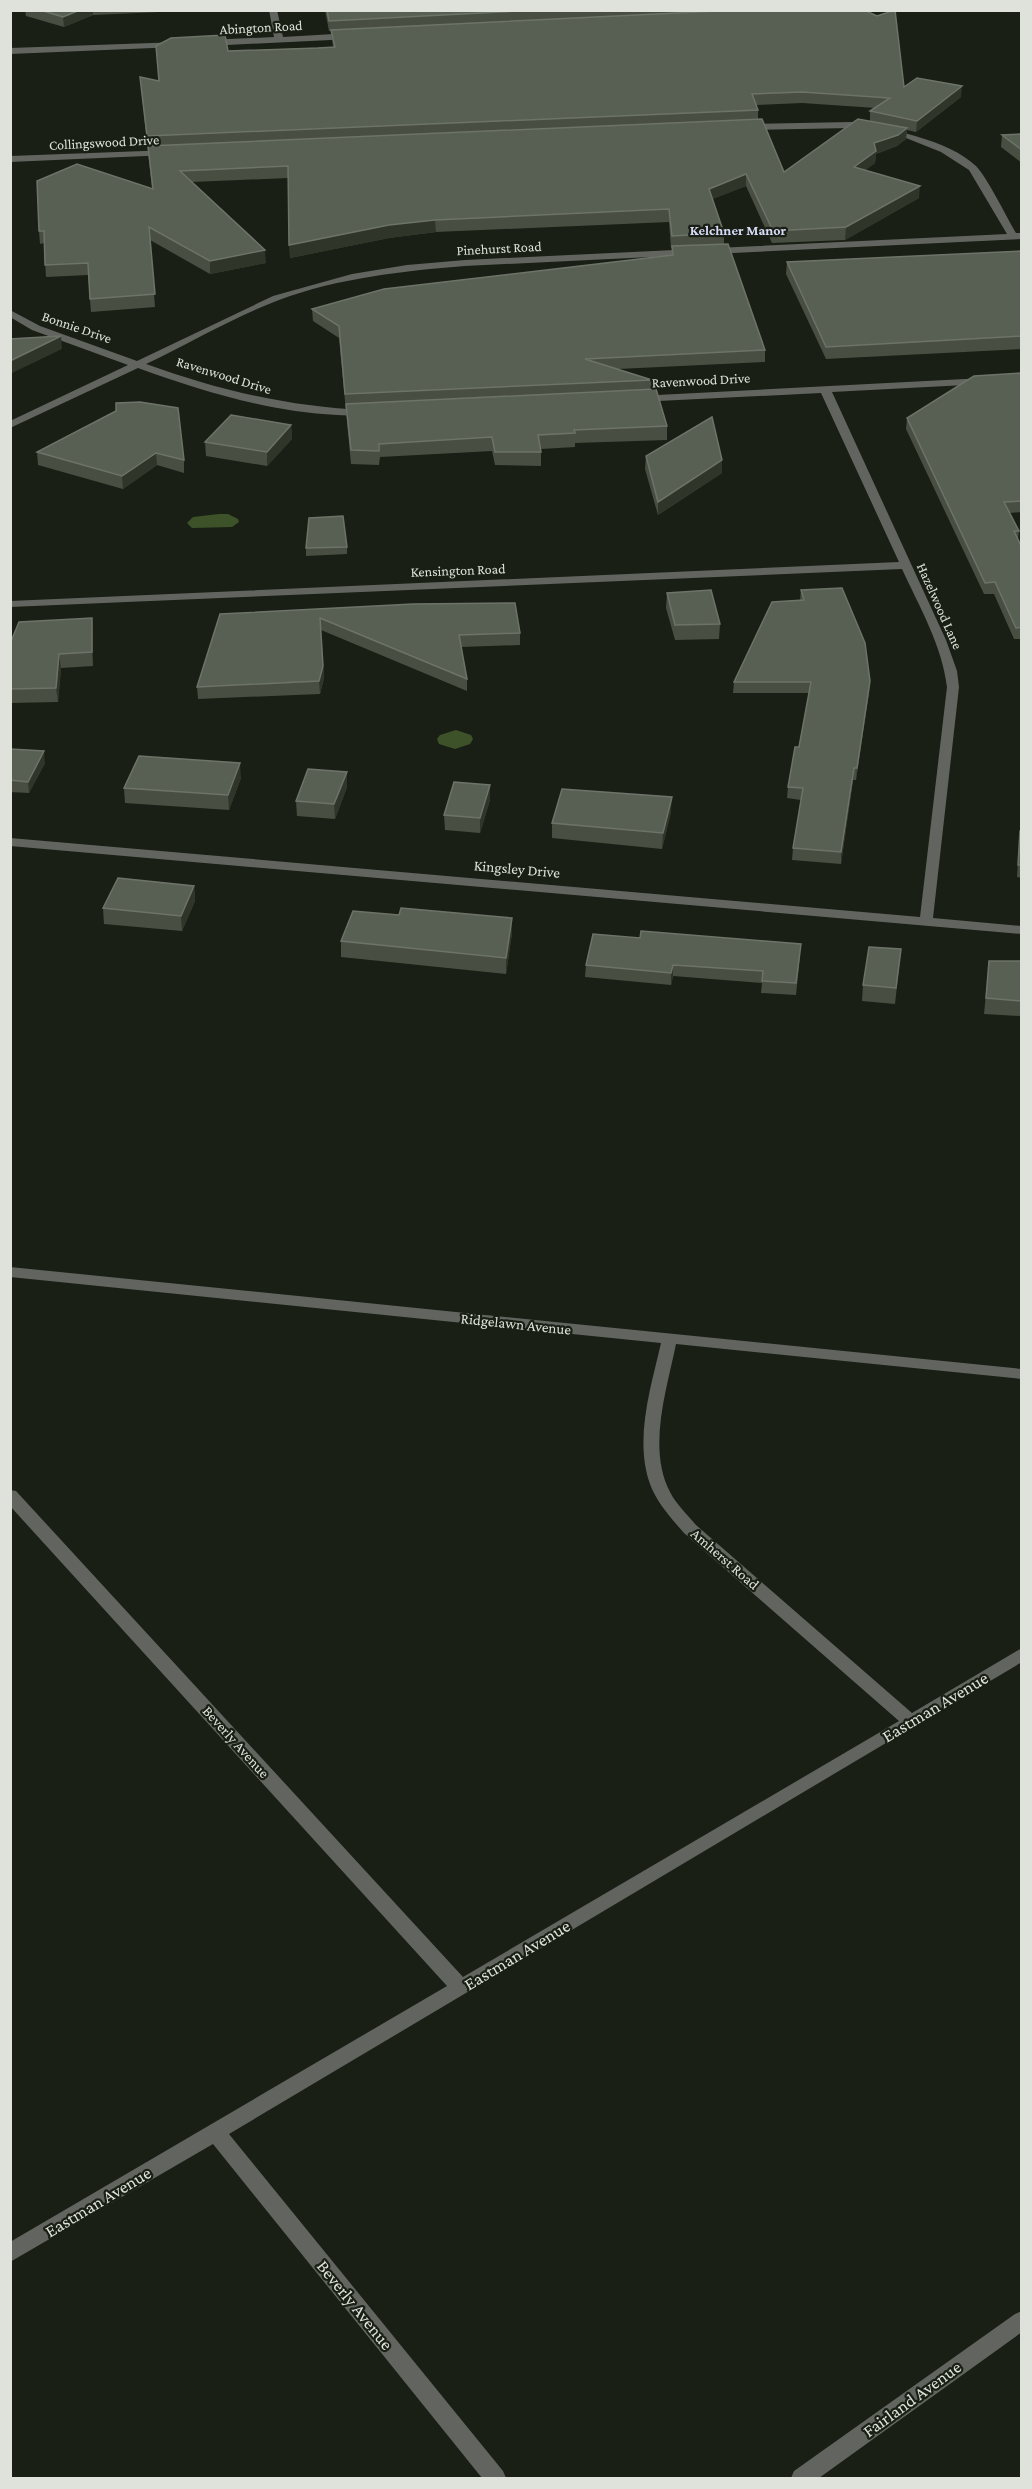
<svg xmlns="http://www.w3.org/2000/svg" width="1032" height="2489" font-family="'Crimson Pro',serif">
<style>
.water{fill:#3e522a}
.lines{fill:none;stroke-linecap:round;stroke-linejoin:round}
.street{fill:#62655f;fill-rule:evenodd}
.wall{fill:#484f42;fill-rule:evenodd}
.shaded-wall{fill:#2f3529}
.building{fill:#585f53;stroke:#6d7368;stroke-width:1.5}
.labels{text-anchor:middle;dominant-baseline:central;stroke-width:4.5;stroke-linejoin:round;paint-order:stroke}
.far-street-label{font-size:14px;fill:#dee2da;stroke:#191f14}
.far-neighbourhood-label{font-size:14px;font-weight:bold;fill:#d7daf7;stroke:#191f14}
.street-label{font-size:15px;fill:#dee2da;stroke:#191f14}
.near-street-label{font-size:18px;fill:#dee2da;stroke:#191f14}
</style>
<rect width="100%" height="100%" fill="#191f14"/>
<g class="water">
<path d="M219 514H228L238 519 239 522 232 527 192 528 187 523 193 517Z"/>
<path d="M456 730 471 735 473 739 470 744 455 749 439 744 437 739 440 735Z"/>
</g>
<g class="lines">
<g class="street">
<path d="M269 10H277L283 37 351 33 355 36 351 39 207 46 203 43 207 40 274 37Z"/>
<path d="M180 42V46L177 47 10 54V48Z"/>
<path d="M851 122C888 129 948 139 976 166 987 177 1007 218 1016 233H1022V239L465 266C403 271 338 278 279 300 234 317 190 343 146 364 218 390 289 407 366 410L371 413 370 415C359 417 348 415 337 415 269 412 202 391 138 368L10 428V421L128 365 32 330 10 317V310L40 326 137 361 273 296 352 274 407 265 465 260 1007 234 969 170 941 152 901 136 851 128 746 130 742 127 746 124Z"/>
<path d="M171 150V154L168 155 10 162V156Z"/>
<path d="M1022 376V382L832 392 946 640 957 671 959 687 933 918 1022 926V934L10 846V838L920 917 947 687C942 645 919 606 902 569L10 607V601L899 562 821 393 638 402 633 399 638 396Z"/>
<path d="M10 1267 1022 1369V1379L676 1344C667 1389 647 1448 670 1492 676 1504 687 1514 696 1525L912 1713 1022 1648V1662L229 2134 503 2471 506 2478H482L213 2144 10 2262V2242L447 1986 10 1506V1490L16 1491 463 1977 899 1721 684 1533C671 1518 657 1503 650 1484 634 1439 651 1387 661 1343L10 1277Z"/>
<path d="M1022 2311V2332L819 2478H791L794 2471 1015 2314Z"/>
</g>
</g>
<g class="wall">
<path d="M25 10H161L160 12 93 15 64 27 26 16Z"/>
<path d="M325 10H864L904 87 961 97 916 132 907 130 906 139 897 146 876 154 875 163 865 170 919 198 845 240 772 243 746 186 712 199 724 233V244L765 350V362L618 369 652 380V390L667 426V440L575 443V447L541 449V466L495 465 492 451 380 457 379 465 351 464 339 338 313 321 312 309 672 255V248H671L669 222 436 232 389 238 290 258 288 178 192 182 266 263 210 274 150 240 155 307 91 312 88 275 46 277 44 243 40 244 39 231 152 189 141 87 159 81 228 51 333 47 331 31H329ZM802 103 876 108 870 111V121L784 172 758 119V110L756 105Z"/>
<path d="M1022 134V163L1001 147 1002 135Z"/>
<path d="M1022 251V349L826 359 786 274 787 262Z"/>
<path d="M1022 373V512L1009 513 1019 531 1018 539 1022 548V645L1020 639H1014L994 594H984L906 429 907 418Z"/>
<path d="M116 411 184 460V473L157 465 123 489 38 465 37 452Z"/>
<path d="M291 425 292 439 267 466 206 456 205 442Z"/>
<path d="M646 456 722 473 658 515 645 469Z"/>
<path d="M347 547V554L306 556V548Z"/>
<path d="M801 590 869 692 856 780H853L841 864 792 860 793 848 801 800 787 798 788 787 799 747 809 693H733L734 682 800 600Z"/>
<path d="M667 593 720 624 719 639 675 640 666 608Z"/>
<path d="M413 604 520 633V645L461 647 467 679V691L321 630 324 678 320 694 198 699 197 687 220 614Z"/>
<path d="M93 632V666L61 668 58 702 10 703V644Z"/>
<path d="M10 749 45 763 29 793 10 792Z"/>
<path d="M347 772V787L335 819 297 816 296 801Z"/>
<path d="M241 778 229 810 125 803 124 788Z"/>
<path d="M490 785V800L480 833 445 830 444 815Z"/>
<path d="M671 812 662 849 552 838V823Z"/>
<path d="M1020 831H1022V878L1017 877Z"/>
<path d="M194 886 195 901 182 931 104 924 103 908Z"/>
<path d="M399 915 512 918V933L506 974 341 957V941Z"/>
<path d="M901 949 895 1004 862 1001 863 985Z"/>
<path d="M800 955 796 995 761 993 762 983 673 976 671 985 585 977 586 965Z"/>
<path d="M989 961H1022V1005L1020 1016 984 1014Z"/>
</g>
<g class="shaded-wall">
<path d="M80 10H93V15L64 27 63 17Z"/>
<path d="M962 86 961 97 916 132 917 121Z"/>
<path d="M907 128 906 139 897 146 876 154 875 163 854 179V167L874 143Z"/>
<path d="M746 174V186L708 201 709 189Z"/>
<path d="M920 186 919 198 845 240 846 227Z"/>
<path d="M435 220 436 232 389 238 290 258 289 245 389 225Z"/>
<path d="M265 250 266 263 210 274V261Z"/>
<path d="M61 336 62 349 10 374V361Z"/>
<path d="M291 425 292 439 267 466V452Z"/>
<path d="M156 453 157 465 123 489 122 476Z"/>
<path d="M722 460V473L658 515V502Z"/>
<path d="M92 618 93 632V666L92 652Z"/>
<path d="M59 654 61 668 58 702 56 688Z"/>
<path d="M323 666 324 678 320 694 319 681Z"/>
<path d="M870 681 869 692 856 780 857 768Z"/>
<path d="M44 751 45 763 29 793 28 782Z"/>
<path d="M240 763 241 778 229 810 228 795Z"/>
<path d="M854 768 853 780 841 864V852Z"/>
<path d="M347 772V787L335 819 334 804Z"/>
<path d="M490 785V800L480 833V818Z"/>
<path d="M672 797 671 812 662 849 663 833Z"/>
<path d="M194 886 195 901 182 931 181 916Z"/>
<path d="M512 918V933L506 974V958Z"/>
<path d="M673 965V976L671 985V973Z"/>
</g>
<g class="building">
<path d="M40 10H80L63 17Z"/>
<path d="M327 10H537L329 21Z"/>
<path d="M739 10H864L877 16 895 10 904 87 917 78 962 86 917 121 870 111 890 98 802 92 752 94 758 110 147 136 140 77 159 81 156 46 171 38 225 35 228 51 318 48 335 47 331 30Z"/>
<path d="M762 119 784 172 858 119 907 128 898 135 874 143 876 151 854 167 920 186 846 227 773 231 746 174 709 189 724 233 672 236 669 209 435 220 389 225 289 245 288 166 180 171 265 250 210 261 149 227 155 294 90 299 88 263 45 265 44 231H39L37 181 77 164 153 189 148 146Z"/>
<path d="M1022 134V150L1002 135Z"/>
<path d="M728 244 765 350 585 359 652 380 345 394 339 326 312 309 384 289 673 255 672 246Z"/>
<path d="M1022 251V336L826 347 787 262Z"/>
<path d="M61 336 10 361V339Z"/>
<path d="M1022 373V501L1004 502 1019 531H1014L1022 548V627L1016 628 995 582 985 583 907 418 974 376Z"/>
<path d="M656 389 667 426 574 430 575 433 538 435 541 452H495L492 437 379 444V451L351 450 346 404Z"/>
<path d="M140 402 178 408 184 460 156 453 122 476 37 452 116 411V403Z"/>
<path d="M231 415 291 425 267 452 205 442Z"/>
<path d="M712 417 722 460 658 502 646 456Z"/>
<path d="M343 516 347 547 306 548 309 518Z"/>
<path d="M842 588 865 643 870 681 857 768H854L841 852 793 848 803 788 788 787 795 747H799L811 682H734L772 602 804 600 801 590Z"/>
<path d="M711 590 720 624 675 625 667 593Z"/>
<path d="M515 603 520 633 459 635 467 679 320 618 323 666 319 681 197 687 220 614 413 604Z"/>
<path d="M92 618V652L59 654 56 688 10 689V644L19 622Z"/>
<path d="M10 749 44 751 28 782 10 780Z"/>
<path d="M139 756 240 763 228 795 124 788Z"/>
<path d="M308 769 347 772 334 804 296 801Z"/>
<path d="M454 782 490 785 480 818 444 815Z"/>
<path d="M562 789 672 797 663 833 552 823Z"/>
<path d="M1020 831H1022V865H1018Z"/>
<path d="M118 878 194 886 181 916 103 908Z"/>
<path d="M401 908 512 918 506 958 341 941 353 911 399 915Z"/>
<path d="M641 931 801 944 796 983 762 981 763 971 673 965 671 973 586 965 593 934 640 938Z"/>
<path d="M869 947 901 949 896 988 863 985Z"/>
<path d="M989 961H1022V1001L986 998Z"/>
</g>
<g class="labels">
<g class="far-street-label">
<text transform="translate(261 27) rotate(-3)">Abington Road</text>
<text transform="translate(104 142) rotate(-3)">Collingswood Drive</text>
<text transform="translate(499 248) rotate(-3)">Pinehurst Road</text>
<text transform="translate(77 327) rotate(19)">Bonnie Drive</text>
<text transform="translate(224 375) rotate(17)">Ravenwood Drive</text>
<text transform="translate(701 380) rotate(-3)">Ravenwood Drive</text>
<text transform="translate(458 570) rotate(-2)">Kensington Road</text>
<text transform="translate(940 606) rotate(66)">Hazelwood Lane</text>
</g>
<g class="far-neighbourhood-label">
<text x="738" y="230">Kelchner Manor</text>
</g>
<g class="street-label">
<text transform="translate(517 869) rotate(5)">Kingsley Drive</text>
<text transform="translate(516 1324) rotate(6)">Ridgelawn Avenue</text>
<text transform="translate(725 1559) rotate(41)">Amherst Road</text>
<text transform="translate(236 1742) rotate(48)">Beverly Avenue</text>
</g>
<g class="near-street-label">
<text transform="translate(935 1707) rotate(-31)">Eastman Avenue</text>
<text transform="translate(517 1955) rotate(-31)">Eastman Avenue</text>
<text transform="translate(98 2202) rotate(-31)">Eastman Avenue</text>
<text transform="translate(355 2305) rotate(51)">Beverly Avenue</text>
<text transform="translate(912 2399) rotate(-36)">Fairland Avenue</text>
</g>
</g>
<rect width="1032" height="2489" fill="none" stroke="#dee2da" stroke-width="24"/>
</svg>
